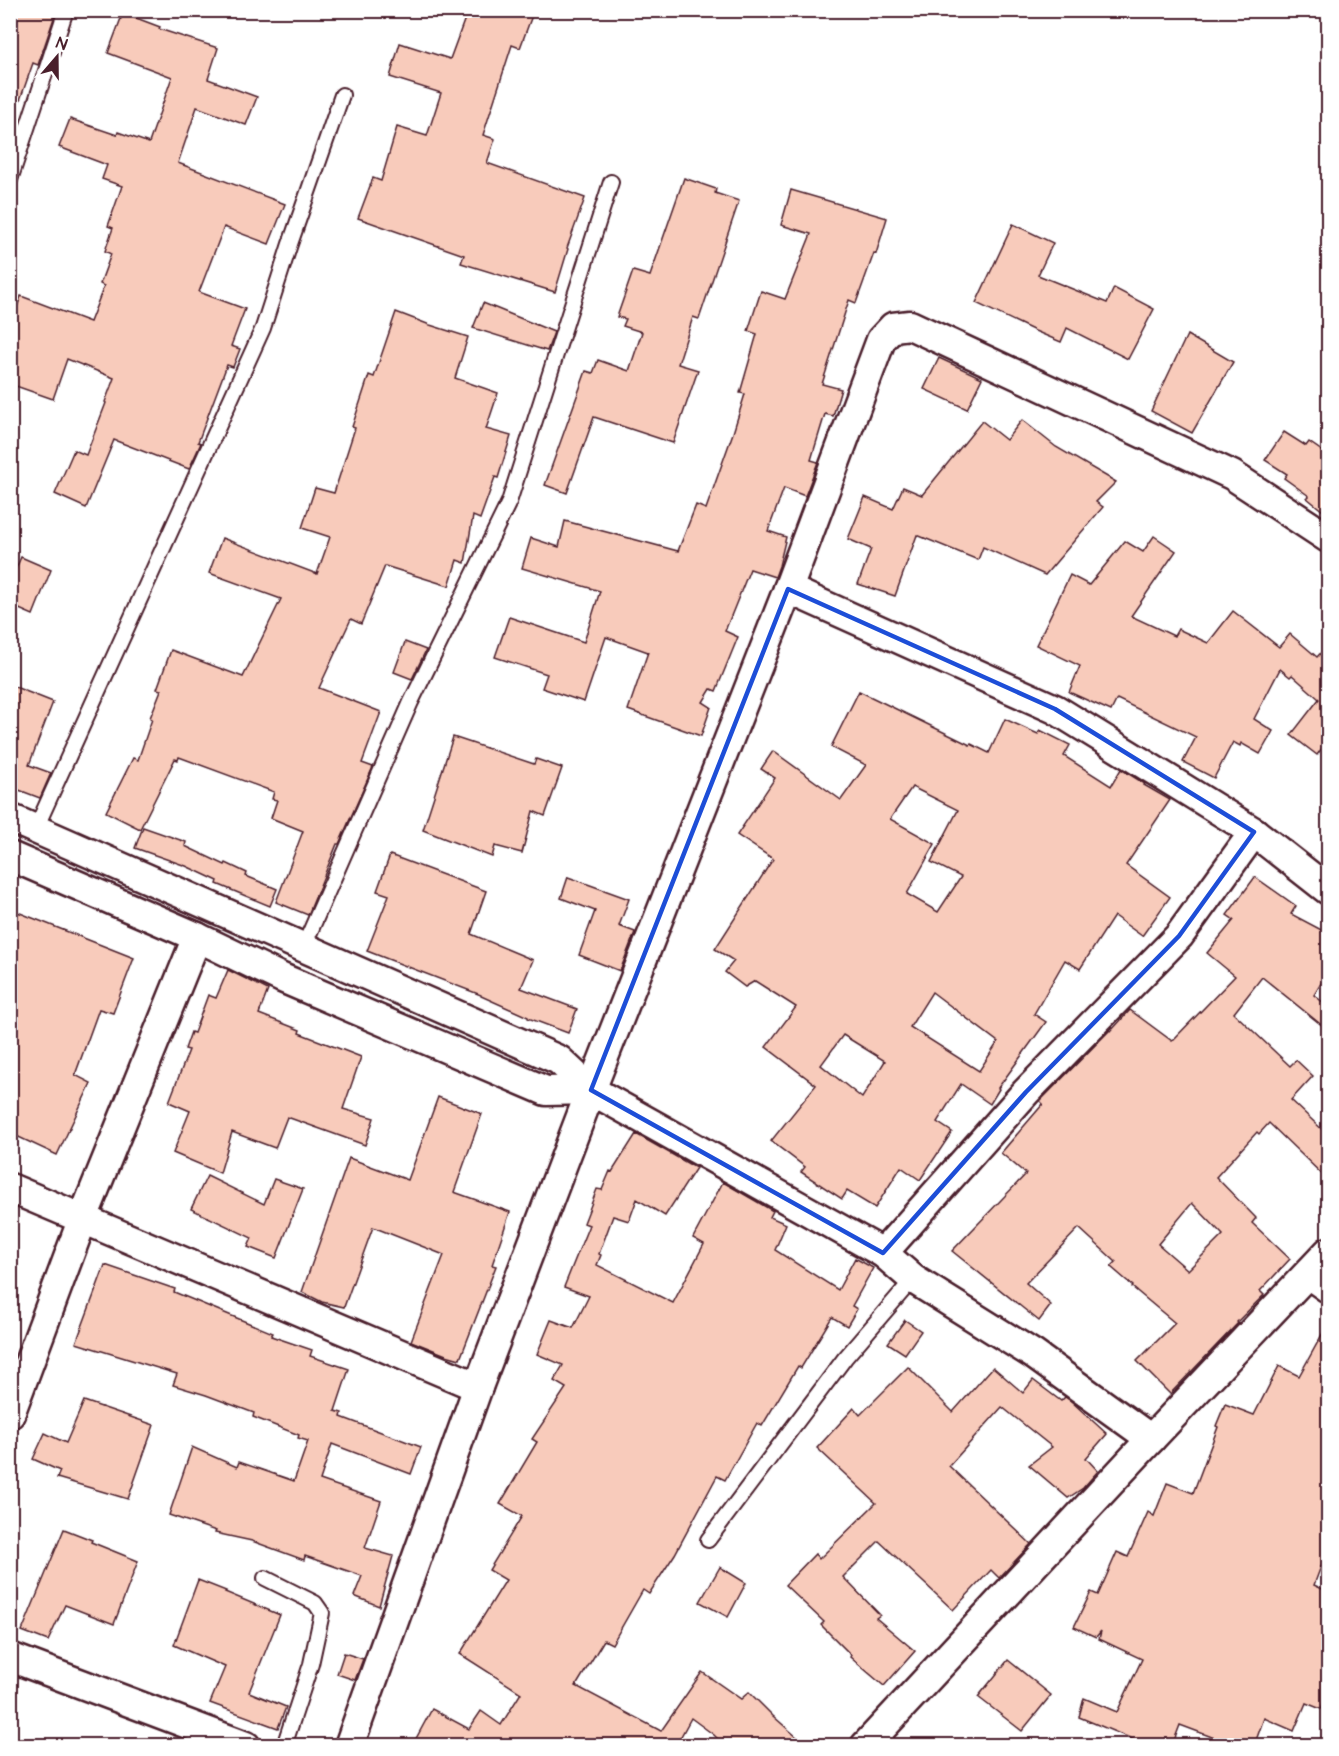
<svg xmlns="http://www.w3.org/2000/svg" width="1339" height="1756" font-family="'Architects Daughter',sans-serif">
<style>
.building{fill:#f8cbbb;stroke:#4a1f2b;stroke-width:1.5;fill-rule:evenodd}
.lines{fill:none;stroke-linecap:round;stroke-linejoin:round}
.lane-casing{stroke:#4a1f2b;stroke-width:18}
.street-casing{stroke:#4a1f2b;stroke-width:33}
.lane{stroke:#fff;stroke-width:14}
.street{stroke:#fff;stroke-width:28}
.marked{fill:none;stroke:#1d4ed8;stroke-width:4.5;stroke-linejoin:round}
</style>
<rect width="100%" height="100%" fill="#fff"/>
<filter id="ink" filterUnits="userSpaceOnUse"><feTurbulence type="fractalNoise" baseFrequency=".0167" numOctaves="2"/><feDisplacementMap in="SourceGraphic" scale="12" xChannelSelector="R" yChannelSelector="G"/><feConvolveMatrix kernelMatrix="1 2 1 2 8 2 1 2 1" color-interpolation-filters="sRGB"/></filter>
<g filter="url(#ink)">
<g class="building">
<path d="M10 10H42L55 15 38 65 33 63 13 120H10Z"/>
<path d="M468 10H534L520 48 512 45 483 135 495 139 487 163 585 198 567 248 568 249 555 292 461 263 464 255 358 218 373 178 381 181 397 127 427 136 441 93 390 77 400 43 450 59Z"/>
<path d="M123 13 160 27 159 29 218 48 208 79 257 97 246 125 197 107 178 163 285 204 269 244 224 227 199 292 245 309 231 346 240 349 233 367 227 365 198 442 201 443 189 469 114 440 86 508 55 494 74 450 86 455 106 403 105 402 114 378 67 359 53 399 10 384V327L21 296 90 322 104 286 100 284 111 254 105 251 113 228 108 226 122 186 102 179 107 165 59 147 70 119 117 135 118 132 149 143 172 77 108 53Z"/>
<path d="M684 178 716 189 715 193 739 201 699 319 693 317 678 364 698 370 673 443 594 417 567 493 545 485 586 371 593 373 598 360 629 371 642 332 623 326 626 319 617 317 633 271 650 276Z"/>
<path d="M791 190 887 218 876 254 874 253 856 303 849 300 822 384 841 389 833 416 825 414 811 460 818 462 805 496 784 488 768 531 786 537 779 566 775 577 750 569 725 631 738 637 716 691 711 689 703 702 711 707 701 736 628 710 648 652 606 637 584 702 542 688 547 674 495 657 509 617 584 642 600 591 522 568 531 538 559 547 565 521 678 551 696 505 706 509 733 433 745 394 740 393 757 334 748 331 761 291 785 299 811 234 781 225Z"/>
<path d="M1013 224 1053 243 1038 275 1107 303 1114 288 1154 309 1128 359 1067 328 1061 342 1035 331 976 303Z"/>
<path d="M483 303 554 332 547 351 473 328Z"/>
<path d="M396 312 430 325 468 337 455 378 498 393 486 429 511 436 498 478 495 477 480 519 473 516 465 563 457 560 449 586 385 566 361 624 351 619 319 688 381 712 362 763 373 767 339 844H337L308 915 276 902 303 831 271 818 277 800 272 799 274 792 179 757 178 760 175 759 140 829 106 812 133 758 138 760 152 719 150 718 161 690 157 689 171 650 243 677 281 599 209 573 222 538 317 574 330 537 302 528 315 488 334 493 355 428 352 427 369 375 374 377Z"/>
<path d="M1187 335 1233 362 1192 433 1151 411Z"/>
<path d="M939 358 982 378 967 409 924 389Z"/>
<path d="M1022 420 1056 447 1116 482 1096 502 1103 507 1045 575 983 547 978 560 917 535 895 596 858 584 871 549 848 539 865 497 893 509 903 487 922 495 982 421 1006 440Z"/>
<path d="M1284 432 1306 446 1309 442 1329 456V516L1307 498 1309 496 1284 478 1287 474 1265 460Z"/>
<path d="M1154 536 1176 551 1131 616 1174 636 1178 629 1208 643 1233 611 1279 647 1290 634 1317 657 1329 644V739L1317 755 1291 735 1319 699 1292 675 1290 677 1280 669 1254 719 1273 731 1260 754 1241 743 1240 746 1233 742 1214 778 1183 762 1196 737 1117 699 1111 711 1069 692 1080 666 1036 645 1070 575 1089 585 1125 541 1143 552Z"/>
<path d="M21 557 51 570 33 615 10 605V582Z"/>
<path d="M405 642 426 650 412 679 394 672Z"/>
<path d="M10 685 53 702 29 765 51 773 40 798 19 790 14 802H10Z"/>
<path d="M859 691 970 745 971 744 989 753 1005 719 1038 734 1040 730 1070 745 1064 756 1111 786 1121 769 1145 784 1144 785 1170 800 1126 865 1170 897 1142 936 1114 916 1080 969 1065 960 1034 1014 1046 1022 998 1088 999 1089 990 1104 961 1084 937 1122 952 1132 920 1180 901 1167 875 1208 847 1191 842 1199 801 1172 805 1167 771 1141 816 1085 766 1047 796 1007 755 981 745 987 725 972 734 961 715 949 773 859 737 835 775 778 761 769 773 751 841 800 866 765 831 747ZM912 787 958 810 931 862 961 877 938 912 907 894 935 844 890 819ZM932 992 998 1042 979 1071 910 1027ZM843 1035 885 1061 862 1098 821 1065Z"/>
<path d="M453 737 534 764 536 759 562 768 545 816 533 811 522 853 495 846 492 857 423 830Z"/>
<path d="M143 827 186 842 185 846 225 865 226 863 247 873 246 876 277 889 270 906 217 884 218 881 186 866 135 848Z"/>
<path d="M390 855 486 891 471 934 533 960 521 988 577 1009 568 1033 528 1018V1017L481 996V995L367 951 389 895 377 891Z"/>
<path d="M568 877 629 899 619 926 635 932 620 971 579 955 595 911 561 898Z"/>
<path d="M1255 877 1296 906 1291 914 1329 934V970L1314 995 1329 1007V1031L1262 977 1234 1013 1290 1066 1296 1060 1313 1076 1291 1100 1329 1136V1181L1269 1123 1259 1134 1257 1132 1216 1177 1256 1218 1252 1223 1290 1259 1260 1291 1264 1295 1237 1322 1238 1323 1170 1394 1137 1361 1175 1323 1132 1287 1133 1286 1111 1267 1116 1262 1079 1228 1026 1283 1051 1305 1039 1321 952 1251 1026 1174 1001 1153 1043 1104 1040 1101 1110 1030 1111 1031 1130 1010 1172 1041 1235 976 1207 953 1234 920 1227 915ZM1192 1203 1223 1235 1188 1270 1158 1244Z"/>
<path d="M10 909 134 958 113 1013 99 1009 75 1075 91 1083 57 1155 10 1133Z"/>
<path d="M228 970 268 990 259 1014 300 1030 299 1033 361 1057 343 1109 374 1118 365 1145 287 1117 275 1148 232 1132 220 1173 173 1153 190 1111 169 1102 189 1050 185 1049 191 1032 194 1033 208 995 216 998Z"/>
<path d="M438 1097 482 1114 454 1192 510 1212 492 1265 496 1266 460 1359 446 1355 411 1341 444 1255 373 1227 344 1307 322 1302 302 1292 349 1158 408 1180Z"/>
<path d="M636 1134 696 1168 665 1216 637 1199 629 1221 613 1216 599 1254 601 1255 597 1265 673 1303 704 1244 693 1238 723 1182 773 1211 770 1217 786 1224 775 1250 838 1290 855 1258 873 1268 852 1306 857 1309 847 1326 832 1317 801 1368 798 1366 762 1426 757 1423 725 1480 717 1476 675 1554 649 1594 643 1590 612 1644 604 1640 576 1686 661 1731 702 1672 741 1699 749 1692 773 1716 807 1746H725L714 1735 691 1718 679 1740 689 1746H412L432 1709 469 1729 481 1711 501 1725 521 1693 460 1654 506 1580 489 1570 522 1516 500 1504 537 1442 532 1439 566 1388 554 1381 563 1365 537 1354 551 1320 573 1328 589 1296 564 1287 589 1225 584 1223 597 1189 602 1190 610 1171 612 1172Z"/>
<path d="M207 1176 264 1204 274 1179 303 1189 276 1258 248 1247 252 1238 191 1209Z"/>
<path d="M105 1265 175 1289 174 1292 273 1333 271 1336 312 1350 310 1356 349 1369 335 1411 342 1413 341 1417 421 1447 411 1474 332 1444 320 1480 381 1501 365 1548 393 1556 379 1606 354 1596 362 1576 305 1556 304 1560 252 1541 215 1533 216 1531 169 1515 192 1447 237 1467 239 1462 294 1481 308 1441 298 1438 299 1435 253 1417 254 1413 206 1395 173 1385 177 1374 76 1343Z"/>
<path d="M905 1320 921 1331 905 1354 888 1343Z"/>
<path d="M1329 1322V1545L1314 1585 1329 1592V1689L1321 1709 1306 1703 1294 1731 1264 1718 1254 1746H1236L1180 1725 1172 1746H1149L1079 1717 1084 1698 1117 1712 1142 1659 1099 1639 1101 1631 1096 1637 1074 1627 1091 1592 1098 1595 1117 1552 1128 1557 1148 1512 1154 1516 1167 1483 1193 1493 1218 1427 1216 1426 1225 1404 1254 1415 1279 1366 1299 1376Z"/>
<path d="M908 1367 953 1412 993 1367 1023 1393 1033 1380 1061 1401 1065 1397 1071 1401 1107 1434 1086 1458 1098 1471 1083 1488 1068 1498 1029 1465 1052 1447 1002 1407 949 1466 1031 1544 999 1578 991 1570 953 1610 879 1541 843 1577 880 1615 876 1618 915 1651 884 1686 850 1657 851 1655 821 1625 824 1622 785 1585 815 1554 819 1559 876 1503 817 1448 854 1408 860 1415Z"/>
<path d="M84 1401 154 1425 128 1499 57 1478 60 1471 33 1459 45 1433 66 1443Z"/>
<path d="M64 1529 92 1540 91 1542 138 1561 114 1624 65 1605 48 1641 22 1631Z"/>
<path d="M720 1567 746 1583 728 1617 700 1602Z"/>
<path d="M198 1580 226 1591 225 1592 280 1615 249 1692 286 1707 278 1728 210 1703 225 1667 174 1645Z"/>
<path d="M344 1653 363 1659 355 1680 337 1674Z"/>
<path d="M1008 1660 1051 1695 1022 1731 978 1697Z"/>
</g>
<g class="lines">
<defs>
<g id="lane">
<path d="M10 180 66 10"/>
<path d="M36 828 263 328 290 244 342 95"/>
<path d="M303 948 411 702 509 502 611 182"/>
<path d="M708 1540 845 1358 913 1279"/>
<path d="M265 1578 315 1603 322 1613 311 1664 284 1746"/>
</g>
<g id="street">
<path d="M788 589 1055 709 1254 832 1328 890"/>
<path d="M10 818 559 1060 591 1090 883 1253 913 1279 1033 1354 1151 1439"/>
<path d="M10 856 197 937 282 978 546 1091 591 1090"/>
<path d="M10 1188 478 1387"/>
<path d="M883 1253 1026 1092 1179 936 1254 832"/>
<path d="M1308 1274 1328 1288"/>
<path d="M10 1414 83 1218 197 937"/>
<path d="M10 1657 246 1746"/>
<path d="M349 1746 478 1387 591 1090 788 589 881 340 893 327 910 325 1232 475 1328 538"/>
<path d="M865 1746 1151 1439 1328 1252"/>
</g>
</defs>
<use href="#lane" class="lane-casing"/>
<use href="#street" class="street-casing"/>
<use href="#lane" class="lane"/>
<use href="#street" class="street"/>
</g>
</g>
<path class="marked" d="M788 589 1055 709 1254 832 1179 936 1026 1092 883 1253 591 1090Z"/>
<rect width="1339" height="1756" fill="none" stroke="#fff" stroke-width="36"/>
<rect x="18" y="18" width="1303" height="1720" fill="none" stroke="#4a1f2b" stroke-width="2" filter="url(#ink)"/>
<g transform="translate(57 57) rotate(20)" stroke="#ffffff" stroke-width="4.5" paint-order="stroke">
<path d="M0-4.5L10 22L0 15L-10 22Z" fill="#4a1f2b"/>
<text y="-9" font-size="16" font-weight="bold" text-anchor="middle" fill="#4a1f2b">N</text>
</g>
</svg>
